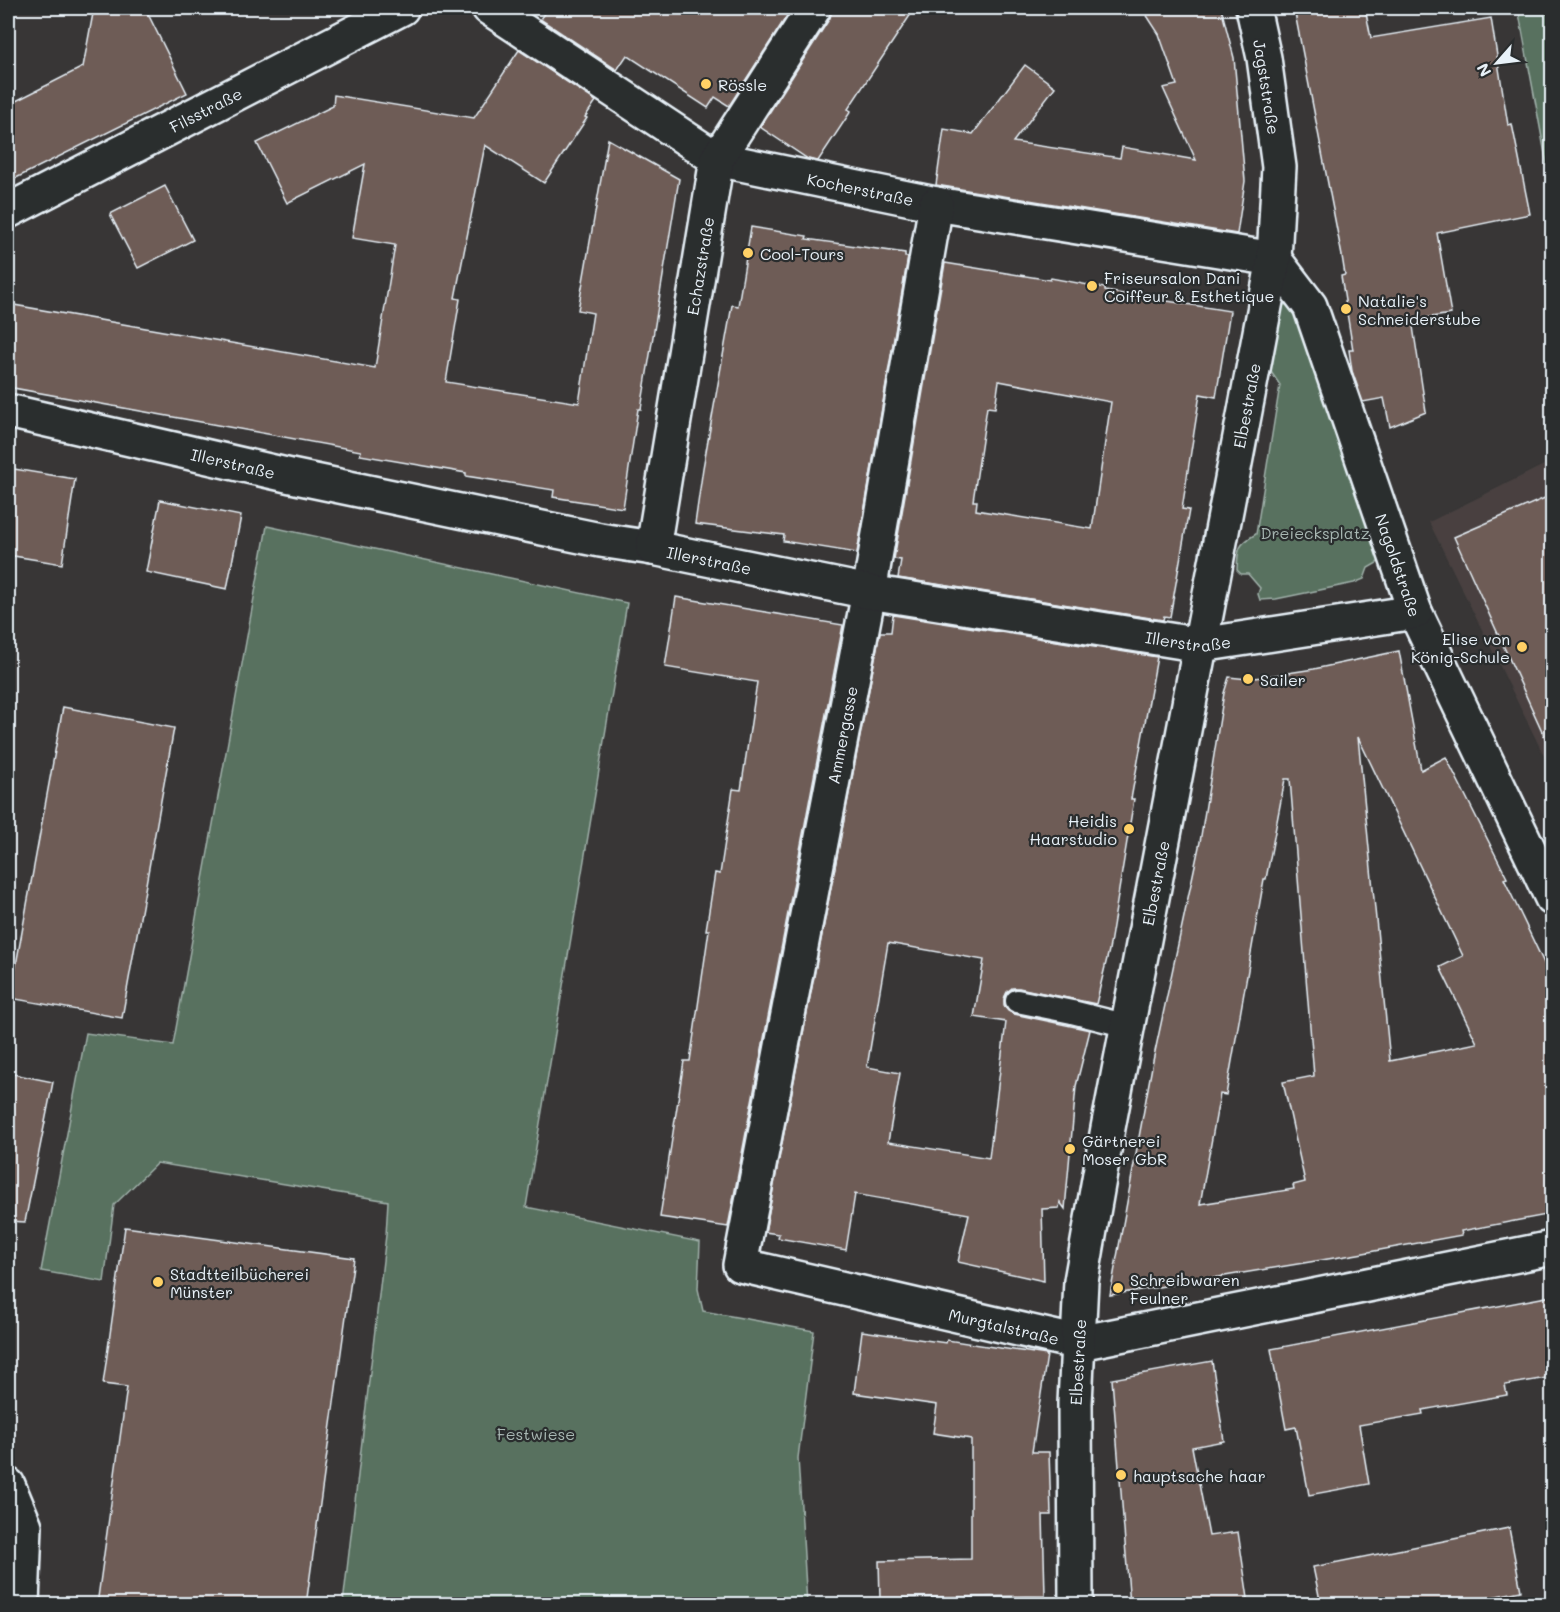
<svg xmlns="http://www.w3.org/2000/svg" width="1560" height="1612" font-family="Mali,sans-serif">
<style>
.built{fill:#484140}
.green{fill:#59715e;stroke:#a0b1ab;stroke-width:1.5}
.building{fill:#6e5c56;stroke:#e8f1f8;stroke-width:1.5;fill-rule:evenodd}
.lines{fill:none;stroke-linecap:round;stroke-linejoin:round}
.lane-casing{stroke:#e8f1f8;stroke-width:27}
.street-casing{stroke:#e8f1f8;stroke-width:38}
.lane{stroke:#2a2d2e;stroke-width:22}
.street{stroke:#2a2d2e;stroke-width:33}
.poi-dot{fill:#ffd166;stroke:#2a2d2e;stroke-width:2}
.labels{text-anchor:middle;dominant-baseline:central;stroke-width:4.5;stroke-linejoin:round;paint-order:stroke}
.poi-label{font-size:16px;fill:#e8f1f8;stroke:#2a2d2e;text-anchor:start}
.street-label{font-size:16px;fill:#e8f1f8;stroke:#2a2d2e}
.park-label{font-size:16px;fill:#a8b7b3;stroke:#2a2d2e}
</style>
<rect width="100%" height="100%" fill="#383636"/>
<filter id="ink" filterUnits="userSpaceOnUse"><feTurbulence type="fractalNoise" baseFrequency=".0167" numOctaves="2"/><feDisplacementMap in="SourceGraphic" scale="12" xChannelSelector="R" yChannelSelector="G"/><feConvolveMatrix kernelMatrix="1 2 1 2 8 2 1 2 1" color-interpolation-filters="sRGB"/></filter>
<g filter="url(#ink)">
<path class="built" d="M1552 461V772L1429 522Z"/>
<g class="green">
<path d="M1518 8H1530L1552 16V192Z"/>
<path d="M1291 304 1302 315 1384 559 1368 568 1364 579 1354 583 1276 599 1260 600 1258 594 1260 588 1248 574H1241L1237 570C1238 549 1237 545 1256 534L1257 528 1280 385 1267 366 1275 311 1283 305Z"/>
<path d="M267 526 627 603 526 1207 700 1242 698 1289 703 1311 814 1331 798 1458 807 1604H343L386 1235 388 1201 157 1163 114 1205 104 1282 41 1271 86 1033 173 1045Z"/>
</g>
<g class="building">
<path d="M94 8H145L187 93 8 182V105L83 67Z"/>
<path d="M548 8H792L729 106 715 97 708 108 627 55 617 70 540 19Z"/>
<path d="M832 8H915L848 109 851 111 818 161 808 159 760 127 830 18Z"/>
<path d="M1142 8H1221L1234 58 1245 181 1237 234 936 185 944 129 973 134 1025 65 1055 87 1013 142 1120 158 1122 147 1196 160 1163 88 1177 85 1159 34Z"/>
<path d="M1294 8H1365L1371 38 1491 18 1508 125 1512 124 1530 214 1437 233 1451 314 1412 320 1426 412 1390 427 1384 398 1363 402 1352 371 1349 350H1353L1341 276 1345 275 1342 256Z"/>
<path d="M519 50 596 101 585 117 587 118 544 183 485 145 455 298 460 299 446 382 579 403 593 313 578 310 608 139 679 179 641 409H638L623 508 553 497 554 490 466 476V473L360 455 361 451 8 387V304L375 368 395 245 352 238 365 164 287 203 257 143 333 106 334 95 474 118Z"/>
<path d="M165 186 193 240 138 268 110 214Z"/>
<path d="M751 227 807 236 806 239 905 253V257H908L857 553 783 541 784 535 695 524 703 468 732 305 738 306Z"/>
<path d="M945 263 1050 280 1051 278 1105 288V291L1230 311 1216 397 1200 394 1182 509 1189 510 1170 617 1164 616 1163 620 898 578 901 560 894 559ZM999 381 1111 402 1092 529 976 510 977 501H973L987 407 995 408Z"/>
<path d="M8 468 75 479 62 564 8 555Z"/>
<path d="M1552 495V753L1454 537Z"/>
<path d="M160 500 241 516 227 589 146 572Z"/>
<path d="M676 597 843 625 728 1227 660 1217 684 1061H690L709 930H706L715 873 720 874 733 789 741 790 757 682 665 667Z"/>
<path d="M893 615 1157 657 1131 799H1134L1109 950 1096 1004 1019 988H1012L1007 992 1004 999V1006L1008 1011 1014 1014 1090 1030 1076 1086 1065 1209 1060 1202 1059 1208 1042 1209 1044 1281 958 1262 969 1214 855 1194 846 1250 778 1238 779 1234 765 1232 880 632H891ZM888 943 984 960 974 1017 1006 1022 989 1158 888 1142 900 1073 867 1067Z"/>
<path d="M1399 651 1421 770 1446 757 1507 878 1504 879 1552 980V1214L1461 1231 1462 1235 1358 1254 1110 1295 1153 1061 1200 842 1224 693 1229 677 1248 679 1314 669ZM1358 737 1463 956 1440 967 1477 1043 1390 1061ZM1285 779H1290L1314 1076 1283 1082 1305 1182 1293 1185 1294 1189 1200 1204 1220 1094 1226 1095 1264 879H1266Z"/>
<path d="M63 707 174 728 122 1018 10 998Z"/>
<path d="M8 1073 53 1082 25 1222 8 1221Z"/>
<path d="M125 1227 354 1258 306 1605H97L127 1387 103 1384Z"/>
<path d="M1552 1296V1377L1505 1385 1507 1395 1422 1410 1423 1414 1359 1425 1369 1484 1309 1495 1296 1427 1286 1429 1271 1349Z"/>
<path d="M862 1331 946 1343 947 1340 1047 1355 1032 1452H1049L1051 1515H1043L1045 1596 880 1598 879 1561 971 1559V1439L933 1433 937 1405 854 1393Z"/>
<path d="M1212 1361 1224 1441 1192 1447 1209 1536 1238 1532 1249 1605H1130L1112 1379Z"/>
<path d="M1509 1528 1521 1591 1452 1605H1321L1313 1567Z"/>
</g>
<g class="lines">
<defs>
<path id="lane" d="M1017 1001 1072 1012 1128 1026"/>
<g id="street">
<path id="s1" d="M489 8 717 159 936 204 1274 259"/>
<path id="s2" d="M936 204 869 592 740 1265 1079 1343 1552 1248"/>
<path id="s3" d="M8 211 402 8"/>
<path id="s4" d="M1274 259 1310 306 1415 612 1552 898"/>
<path id="s5" d="M8 411 291 476 600 540 653 548 869 592 1201 645 1415 612"/>
<path id="s6" d="M653 548 717 159 814 8"/>
<path d="M8 1485 25 1526 22 1604"/>
<path id="s7" d="M1076 1604 1075 1403 1081 1281 1108 1128 1274 259 1279 167 1264 58 1253 8"/>
</g>
</defs>
<use href="#lane" class="lane-casing"/>
<use href="#street" class="street-casing"/>
<use href="#lane" class="lane"/>
<use href="#street" class="street"/>
</g>
</g>
<g class="poi-dot">
<circle cx="706" cy="84" r="6"/>
<circle cx="748" cy="253" r="6"/>
<circle cx="1092" cy="286" r="6"/>
<circle cx="1346" cy="309" r="6"/>
<circle cx="1522" cy="647" r="6"/>
<circle cx="1248" cy="679" r="6"/>
<circle cx="1129" cy="829" r="6"/>
<circle cx="1070" cy="1149" r="6"/>
<circle cx="158" cy="1282" r="6"/>
<circle cx="1118" cy="1288" r="6"/>
<circle cx="1121" cy="1475" r="6"/>
</g>
<g class="labels">
<g class="poi-label">
<text x="718" y="84">Rössle</text>
<text x="760" y="253">Cool-Tours</text>
<text x="1104" y="277">Friseursalon Dani<tspan x="1104" dy="18">Coiffeur &amp; Esthetique</tspan></text>
<text x="1358" y="300">Natalie's<tspan x="1358" dy="18">Schneiderstube</tspan></text>
<text x="1510" y="638" text-anchor="end">Elise von<tspan x="1510" dy="18">König-Schule</tspan></text>
<text x="1260" y="679">Sailer</text>
<text x="1117" y="820" text-anchor="end">Heidis<tspan x="1117" dy="18">Haarstudio</tspan></text>
<text x="1082" y="1140">Gärtnerei<tspan x="1082" dy="18">Moser GbR</tspan></text>
<text x="170" y="1273">Stadtteilbücherei<tspan x="170" dy="18">Münster</tspan></text>
<text x="1130" y="1279">Schreibwaren<tspan x="1130" dy="18">Feulner</tspan></text>
<text x="1133" y="1475">hauptsache haar</text>
</g>
<g class="street-label">
<text transform="translate(1267 87) rotate(81)">Jagststraße</text>
<text stroke="none"><textPath href="#s3" startOffset="222">Filsstraße</textPath></text>
<text stroke="none"><textPath href="#s1" startOffset="420">Kocherstraße</textPath></text>
<text stroke="none"><textPath href="#s6" startOffset="286">Echazstraße</textPath></text>
<text stroke="none"><textPath href="#s7" startOffset="1214">Elbestraße</textPath></text>
<text stroke="none"><textPath href="#s5" startOffset="231">Illerstraße</textPath></text>
<text stroke="none"><textPath href="#s5" startOffset="717">Illerstraße</textPath></text>
<text stroke="none"><textPath href="#s4" startOffset="333">Nagoldstraße</textPath></text>
<text stroke="none"><textPath href="#s5" startOffset="1203">Illerstraße</textPath></text>
<text transform="translate(842 735) rotate(-79)">Ammergasse</text>
<text stroke="none"><textPath href="#s7" startOffset="728">Elbestraße</textPath></text>
<text stroke="none"><textPath href="#s2" startOffset="1350">Murgtalstraße</textPath></text>
<text stroke="none"><textPath href="#s7" startOffset="242">Elbestraße</textPath></text>
</g>
<g class="park-label">
<text x="1315" y="532">Dreiecksplatz</text>
<text x="536" y="1433">Festwiese</text>
</g>
</g>
<rect width="1560" height="1612" fill="none" stroke="#2a2d2e" stroke-width="30"/>
<rect x="15" y="15" width="1530" height="1582" fill="none" stroke="#e8f1f8" stroke-width="2" filter="url(#ink)"/>
<g transform="translate(1497 63) rotate(242)" stroke="#2a2d2e" stroke-width="4.5" paint-order="stroke">
<path d="M0-4.5L10 22L0 15L-10 22Z" fill="#e8f1f8"/>
<text y="-9" font-size="16" font-weight="bold" text-anchor="middle" fill="#e8f1f8">N</text>
</g>
</svg>
